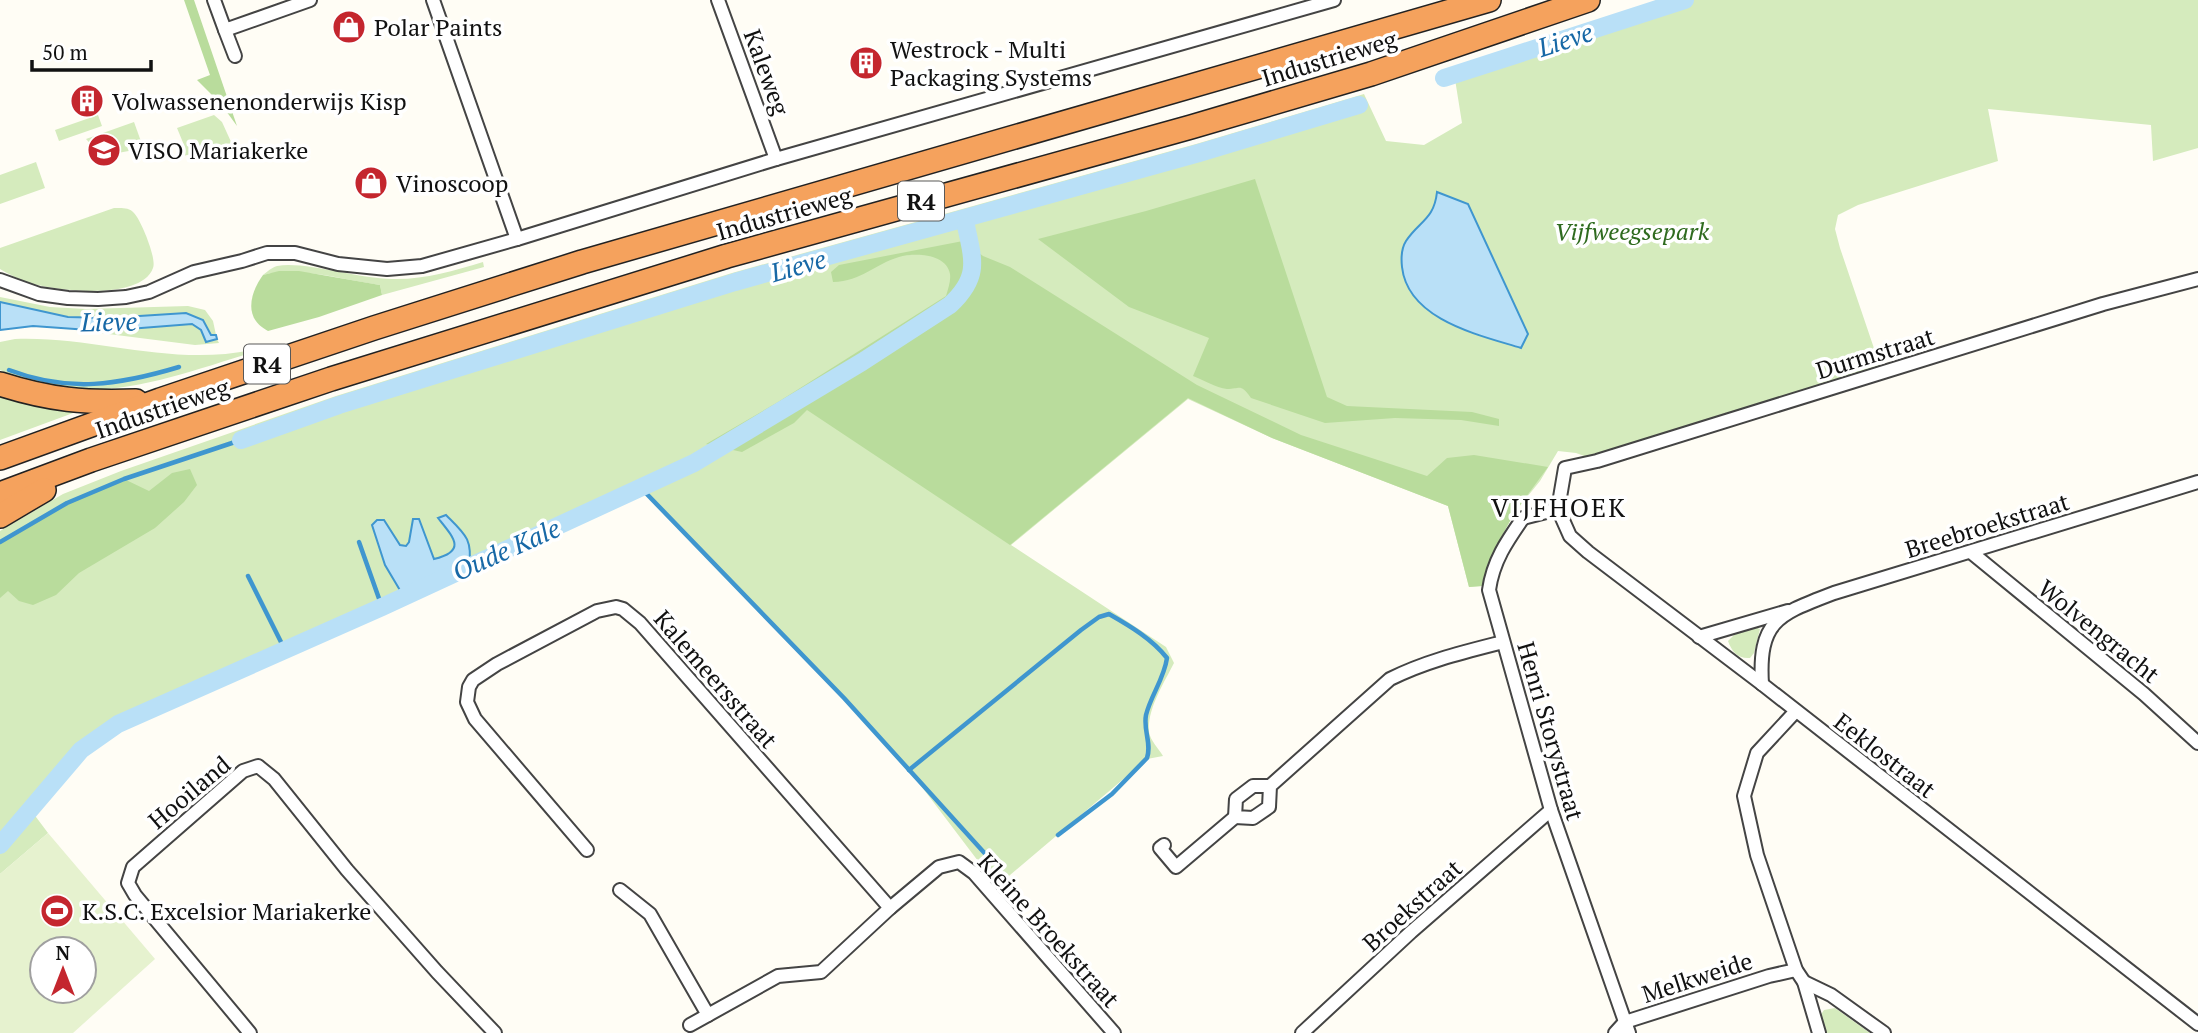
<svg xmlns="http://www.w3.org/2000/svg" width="2198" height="1033" font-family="'PT Serif',serif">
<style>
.green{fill:#d5ebbd}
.forest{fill:#b9dc9c}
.pitch{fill:#e6f2cf;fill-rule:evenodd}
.water{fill:#b9e0f7;stroke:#3f96cf;stroke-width:2}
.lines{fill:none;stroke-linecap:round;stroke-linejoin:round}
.stream{stroke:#3f96cf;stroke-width:4.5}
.canal{stroke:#b9e0f7;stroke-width:18}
.street-casing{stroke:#444;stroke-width:16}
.highway-casing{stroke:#222;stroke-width:26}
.street{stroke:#fff;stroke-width:12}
.highway{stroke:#f5a25d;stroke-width:23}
.labels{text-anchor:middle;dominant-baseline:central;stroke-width:7;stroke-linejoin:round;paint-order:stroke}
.shield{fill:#fff;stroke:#585858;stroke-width:2}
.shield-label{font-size:23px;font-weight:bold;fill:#111}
.poi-label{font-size:24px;fill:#111;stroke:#fff;text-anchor:start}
.street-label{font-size:24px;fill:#111;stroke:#fff}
.park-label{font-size:24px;font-style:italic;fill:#2f6b1f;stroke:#fff}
.water-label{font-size:26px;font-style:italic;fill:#1768a6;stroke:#fff}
.neighbourhood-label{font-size:26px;letter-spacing:2px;fill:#111;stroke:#fff}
</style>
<rect width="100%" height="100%" fill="#fffdf5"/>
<g class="green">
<path d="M1657 0H2198V148L2153 161 2151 125 1988 109 1998 161 1858 205 1838 215 1835 229 1840 248 1880 366 1590 458 1576 453 1558 451 1540 481 1515 512 1495 548 1482 586 1469 587 1448 506 1272 438 1188 399 1011 545 1166 647 1174 663C1164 683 1147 709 1149 732 1150 740 1159 749 1163 756L1147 759 997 886 909 770 844 698 641 488 382 607 118 724 81 750 30 809 48 833 0 874V531L63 494 121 471 336 396 732 273 1196 144 1364 94 1386 141 1424 145 1462 123 1454 73Z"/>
<path d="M98 115 102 126 59 141 55 130Z"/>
<path d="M214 115 222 122 232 144 179 157 184 145 177 128Z"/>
<path d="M134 122 143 147C122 154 102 158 86 139Z"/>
<path d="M36 162 45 188 0 204V175Z"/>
<path d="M114 208C121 208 129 207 134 213 141 220 157 259 153 268 141 301 56 291 30 283 19 280 9 274 0 269V248Z"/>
<path d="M483 262 484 267 382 295 380 285C343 280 299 266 263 275 268 271 271 268 277 266 306 261 358 279 392 279 423 280 453 271 483 262Z"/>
<path d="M0 297 50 307 86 309 188 306 205 310 213 321 216 335 211 336 203 320 186 313 108 318 68 317 0 302Z"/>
<path d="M192 324 201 330 206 341 217 339 219 343 195 345 77 330 103 331Z"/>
<path d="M15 339C96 336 170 367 252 350L254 352C168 378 87 412 0 370V342Z"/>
<path d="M0 394 84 409 0 440Z"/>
<path d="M1755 627 1760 629 1754 653 1750 658C1738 659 1732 652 1728 641L1734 635Z"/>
<path d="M1835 1008 1870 1033H1825L1820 1016 1824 1010Z"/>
</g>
<g class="forest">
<path d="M184 0H194L237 126 221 104 197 80 210 75Z"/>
<path d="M1255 179 1327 397 1347 406 1472 412 1499 419V426L1461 420 1395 418 1325 423 1251 398C1240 383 1241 389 1227 389 1216 388 1202 379 1193 376L1209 338 1129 307 1038 239 1146 211Z"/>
<path d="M963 241 983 256 1010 267 1197 385 1301 435 1427 476 1447 458 1474 455 1548 467 1515 512 1495 548 1482 586 1469 587 1448 506 1272 438 1188 398 1010 545 807 410 794 423 742 452 706 444 778 402 946 296C948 289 951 281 950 274 947 254 915 252 899 257 875 264 862 281 833 282L831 272 839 265Z"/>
<path d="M279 271H299L380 285 382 295 319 317 268 331C244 319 249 294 263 275Z"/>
<path d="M190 469 197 485 184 502 155 528 79 573 56 595 33 605 19 601 8 591 0 598V542L67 503 124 479 149 491 172 473Z"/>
</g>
<path class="pitch" d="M48 833 155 959 73 1033H0V874ZM42 949H84V991H42Z"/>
<g class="water">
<path d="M1437 192 1468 204 1528 334 1521 348C1479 335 1408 320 1402 267 1401 258 1401 249 1406 241 1419 221 1434 220 1437 192Z"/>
<path d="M0 302 68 317 108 318 186 313 203 320 211 335H216L217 339 206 342 201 330 192 324 103 331 33 326 0 330Z"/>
<path d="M446 515C465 534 473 539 469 567L404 597 385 565 372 525 377 520H384L400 545 406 546 409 542 413 519H419L434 559C467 551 454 538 438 518Z"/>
</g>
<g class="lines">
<g class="stream">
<path d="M9 370C69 393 119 385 179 367"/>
<path d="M641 488 844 698 989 858"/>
<path d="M0 542 67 503 124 479 241 440"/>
<path d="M359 542 382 607"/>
<path d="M248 576 285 650"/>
<path d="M909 770 1081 630 1099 617 1109 614C1130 626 1152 639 1167 658 1164 679 1151 695 1146 715 1143 731 1152 743 1147 758L1112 794 1058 835"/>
</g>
<g class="canal">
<path d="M1444 78 1685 0"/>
<path d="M241 440 339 405 735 282 1199 153 1359 105"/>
<path d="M0 845 81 750 118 724 382 607 694 463 862 362 950 305C979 278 974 262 966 226"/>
</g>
<defs>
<g id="street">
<path d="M214 0 225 30 310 0"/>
<path d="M433 0 517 239"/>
<path d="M718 0 776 159"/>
<path d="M225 30 235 56"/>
<path d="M0 280 39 294 68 298 98 299 126 297 149 292 194 272 242 261 267 253H295L338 264 387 269 422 266 517 239 776 159 1334 0"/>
<path d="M1558 509 1570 536 1588 552 1762 684 2198 1024"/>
<path d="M1972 553 2144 694 2198 743"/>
<path d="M1699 637 1788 611"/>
<path d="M1762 684C1758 619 1780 614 1834 593L2198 482"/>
<path d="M1795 712 1757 753 1744 796 1757 855 1796 970 1804 982 1819 1033"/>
<path d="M1270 786 1269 807 1253 818 1235 817 1236 799 1253 786H1270L1390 679C1426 661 1464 652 1503 642"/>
<path d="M1164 845 1160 848 1176 867 1235 817"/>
<path d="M587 850 475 719 467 702 469 687 473 680 497 664 597 611 616 607 623 609 640 623 890 908"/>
<path d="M620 890 650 914 708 1015 778 976 821 972 890 908 939 867 959 862 974 873 1114 1033"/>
<path d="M1804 982 1831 995 1884 1033"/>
<path d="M690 1025 708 1015"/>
<path d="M250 1033 135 895 128 883 133 867 243 771 258 766 274 779 347 870 437 972 495 1033"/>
<path d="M1302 1033 1411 932 1551 810"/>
<path d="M1615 1033 1625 1022 1769 976 1796 970"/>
<path d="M1629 1033 1551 810 1489 590C1493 561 1507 541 1523 518L1558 509 1565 468 1597 461 2103 304 2198 279"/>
</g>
<g id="highway">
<path d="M0 384C50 400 85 403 136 401"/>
<path d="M0 458 160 400 374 328 582 262 1489 0"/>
<path d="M0 494 91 460 331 379 727 256 1191 127 1371 74 1588 0"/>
<path d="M0 516 44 490"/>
</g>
</defs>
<use href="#street" class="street-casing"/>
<use href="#highway" class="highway-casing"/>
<use href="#street" class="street"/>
<use href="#highway" class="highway"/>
</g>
<defs>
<symbol id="shop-disc" viewBox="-11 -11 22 22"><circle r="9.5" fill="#c4262e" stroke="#fff"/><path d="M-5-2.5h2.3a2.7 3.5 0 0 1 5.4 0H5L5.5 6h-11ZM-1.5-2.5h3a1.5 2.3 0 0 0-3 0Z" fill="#fff"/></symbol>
<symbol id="building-disc" viewBox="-11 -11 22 22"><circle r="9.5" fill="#c4262e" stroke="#fff"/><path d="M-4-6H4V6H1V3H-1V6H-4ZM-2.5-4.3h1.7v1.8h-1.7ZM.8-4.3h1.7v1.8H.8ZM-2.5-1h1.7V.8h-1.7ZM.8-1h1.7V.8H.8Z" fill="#fff"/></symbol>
<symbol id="school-disc" viewBox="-11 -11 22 22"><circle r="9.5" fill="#c4262e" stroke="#fff"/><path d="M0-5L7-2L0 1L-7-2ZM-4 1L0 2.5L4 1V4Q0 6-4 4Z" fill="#fff"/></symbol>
<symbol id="stadium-disc" viewBox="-11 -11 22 22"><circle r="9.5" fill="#c4262e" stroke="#fff"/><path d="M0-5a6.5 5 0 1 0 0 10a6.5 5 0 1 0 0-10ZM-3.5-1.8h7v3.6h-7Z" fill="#fff"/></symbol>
</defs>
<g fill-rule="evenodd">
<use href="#shop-disc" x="330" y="8" width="38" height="38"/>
<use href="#building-disc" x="847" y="44" width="38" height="38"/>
<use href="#building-disc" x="68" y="82" width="38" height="38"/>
<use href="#school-disc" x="85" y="131" width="38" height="38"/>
<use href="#shop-disc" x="352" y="164" width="38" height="38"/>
<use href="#stadium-disc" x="38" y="892" width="38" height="38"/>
</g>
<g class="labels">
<g class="shield">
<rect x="898" y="181.5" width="46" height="39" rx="5"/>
<rect x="244" y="344.5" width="46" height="39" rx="5"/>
</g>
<g class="shield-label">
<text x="921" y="201">R4</text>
<text x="267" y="364">R4</text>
</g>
<g class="poi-label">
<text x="374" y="27">Polar Paints</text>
<text x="890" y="49">Westrock - Multi<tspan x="890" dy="28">Packaging Systems</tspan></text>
<text x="112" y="101">Volwassenenonderwijs Kisp</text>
<text x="128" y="150">VISO Mariakerke</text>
<text x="396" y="183">Vinoscoop</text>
<text x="82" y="911">K.S.C. Excelsior Mariakerke</text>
</g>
<g class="street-label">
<text transform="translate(1329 58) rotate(-17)">Industrieweg</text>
<text transform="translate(767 72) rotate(70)">Kaleweg</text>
<text transform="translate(784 213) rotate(-16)">Industrieweg</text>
<text transform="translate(1875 353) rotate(-17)">Durmstraat</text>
<text transform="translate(162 408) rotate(-19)">Industrieweg</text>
<text transform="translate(1987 525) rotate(-17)">Breebroekstraat</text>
<text transform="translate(2099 631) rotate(39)">Wolvengracht</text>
<text transform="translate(716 679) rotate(49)">Kalemeersstraat</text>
<text transform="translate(1551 731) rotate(74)">Henri Storystraat</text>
<text transform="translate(1885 755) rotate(38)">Eeklostraat</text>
<text transform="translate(189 792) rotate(-40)">Hooiland</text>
<text transform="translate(1412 905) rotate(-42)">Broekstraat</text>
<text transform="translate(1049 930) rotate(48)">Kleine Broekstraat</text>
<text transform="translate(1697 977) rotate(-18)">Melkweide</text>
</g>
<g class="park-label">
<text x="1632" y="231">Vijfweegsepark</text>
</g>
<g class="water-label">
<text transform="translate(1565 39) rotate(-18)">Lieve</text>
<text transform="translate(798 265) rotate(-16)">Lieve</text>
<text transform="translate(109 321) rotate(-1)">Lieve</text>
<text transform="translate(506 549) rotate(-24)">Oude Kale</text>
</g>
<g class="neighbourhood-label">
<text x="1559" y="507">VIJFHOEK</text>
</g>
</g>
<g transform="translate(63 970)"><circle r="33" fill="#ffffff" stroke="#a0a0a0" stroke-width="2"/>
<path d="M0-5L12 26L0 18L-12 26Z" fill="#c4262e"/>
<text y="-10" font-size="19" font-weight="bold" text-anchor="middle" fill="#111111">N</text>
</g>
<path d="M32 60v10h119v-10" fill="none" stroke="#111111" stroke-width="3.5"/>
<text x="42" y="60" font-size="21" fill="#111111" stroke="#ffffff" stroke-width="5" paint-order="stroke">50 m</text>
</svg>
